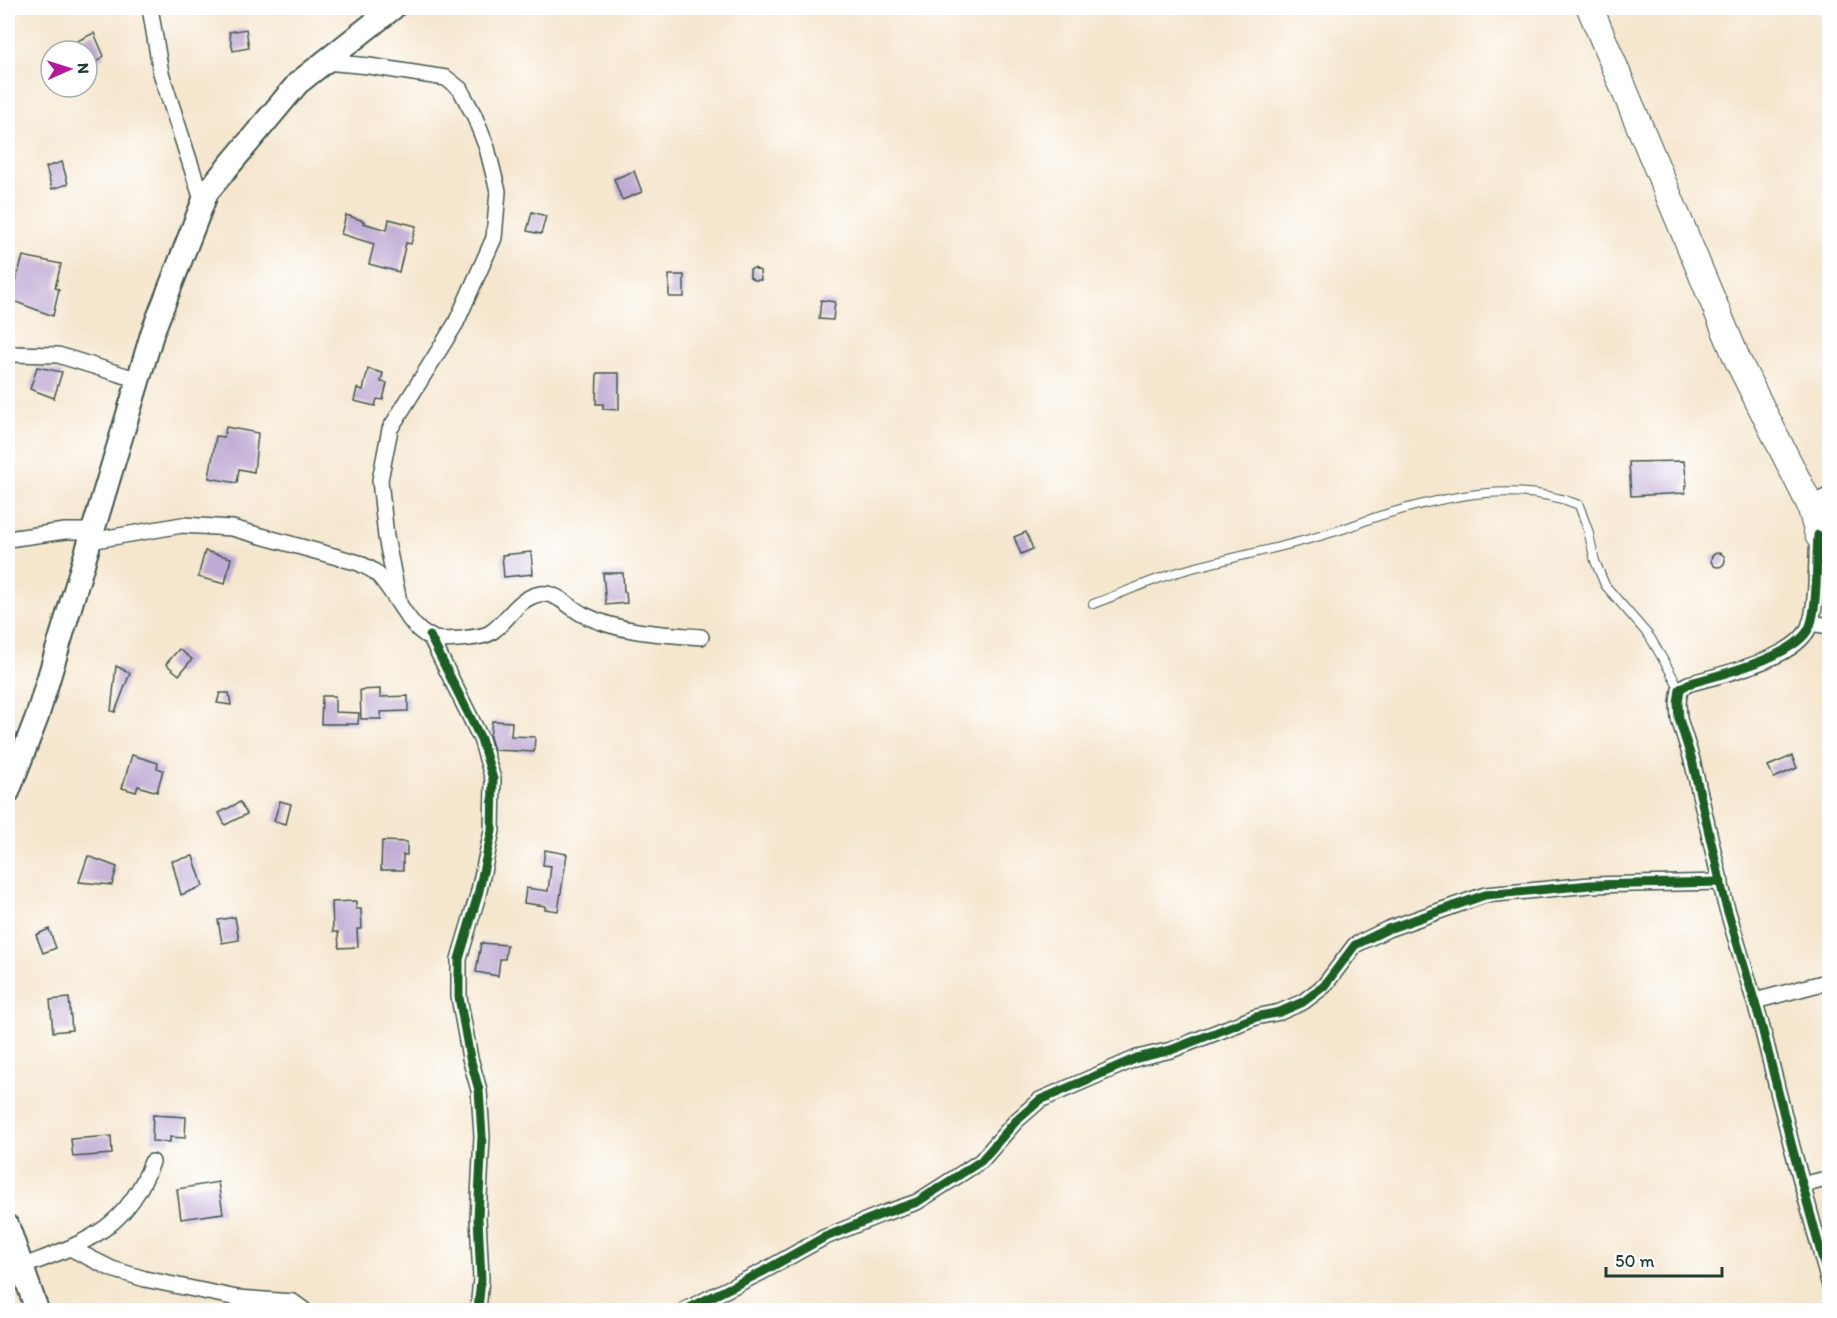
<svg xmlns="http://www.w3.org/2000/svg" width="1837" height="1318" font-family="Itim,sans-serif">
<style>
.building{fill:#bfaad4}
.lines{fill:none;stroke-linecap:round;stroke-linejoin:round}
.service-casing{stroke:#3f564b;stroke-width:10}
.minor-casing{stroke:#3f564b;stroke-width:18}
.secondary-casing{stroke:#3f564b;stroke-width:26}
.trunk-casing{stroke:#3f564b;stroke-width:28}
.service{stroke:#fff;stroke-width:8}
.minor{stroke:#fff;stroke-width:15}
.secondary{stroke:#fff;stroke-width:22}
.trunk{stroke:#fff;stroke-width:26}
.cycleway-casing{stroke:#fff;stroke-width:13}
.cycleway{stroke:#1b5e20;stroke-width:9}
</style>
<rect width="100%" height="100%" fill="#fff"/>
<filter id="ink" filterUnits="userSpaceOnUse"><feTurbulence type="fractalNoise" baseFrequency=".0167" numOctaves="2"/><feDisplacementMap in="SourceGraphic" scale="12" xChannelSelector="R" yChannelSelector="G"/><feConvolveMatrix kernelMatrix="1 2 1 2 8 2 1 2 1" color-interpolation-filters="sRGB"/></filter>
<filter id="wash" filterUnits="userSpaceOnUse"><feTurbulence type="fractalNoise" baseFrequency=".008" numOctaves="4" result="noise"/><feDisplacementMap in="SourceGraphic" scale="24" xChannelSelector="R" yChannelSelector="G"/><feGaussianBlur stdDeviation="1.35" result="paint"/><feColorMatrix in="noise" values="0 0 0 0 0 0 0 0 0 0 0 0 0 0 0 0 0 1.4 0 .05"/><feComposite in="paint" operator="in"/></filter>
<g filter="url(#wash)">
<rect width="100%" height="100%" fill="#f5e6ce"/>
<g id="blocks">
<g class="building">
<path d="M246 29 249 48 233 51 229 32Z"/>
<path d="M94 33 104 56 87 69V51H56Z"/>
<path d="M62 162 68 184 52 189 46 167Z"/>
<path d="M634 171 642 192 622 200 614 179Z"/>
<path d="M532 212 546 216 541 234 527 231Z"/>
<path d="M346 215 364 221 363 223 387 230 389 219 416 226 411 244 406 243 399 272 369 264 374 244 341 234Z"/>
<path d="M23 256 61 264 55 288 59 289 53 316 8 299V278L16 280Z"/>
<path d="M754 268 760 271 761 280H754L750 277V269Z"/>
<rect x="669" y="275" width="15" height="22"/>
<path d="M821 300 835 302 833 320 819 319Z"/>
<path d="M37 367 62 372 54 398 30 389Z"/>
<path d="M368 369 383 373 381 382 387 383 383 400 377 399 375 406 354 401 357 388 363 390Z"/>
<path d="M597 373H619V410L603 409V404H596Z"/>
<path d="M226 427 258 433 254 472 239 469 237 483 209 478 216 436 224 437Z"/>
<path d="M1684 461 1687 485H1685V493L1631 496 1629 462Z"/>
<path d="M1026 532 1033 549 1021 554 1014 537Z"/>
<path d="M205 551 231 558 225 584 198 577Z"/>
<path d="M531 552 533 574 504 577 502 555Z"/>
<circle cx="1718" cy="560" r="7"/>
<path d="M603 573H623L624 592H626L627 603 606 605Z"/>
<path d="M179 649 192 659 179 675 166 664Z"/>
<path d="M116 666 130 673 115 712 111 711Z"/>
<path d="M380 689V697L408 696V711L380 712 381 719H361L360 690Z"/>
<path d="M220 693H229L231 705 217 703Z"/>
<path d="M322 696H335V712L359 713 358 724H321Z"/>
<path d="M492 721 512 722 511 736 535 737 534 752 494 750 490 737Z"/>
<path d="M132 755 158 763 157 768 163 770 157 792 138 786 136 792 122 788Z"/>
<path d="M1792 756 1797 768 1774 778 1768 766Z"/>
<path d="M280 801 291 804 286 824 274 821Z"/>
<path d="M240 802 247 814 225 825 219 813Z"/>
<path d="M382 841 407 842V855H403V870H381Z"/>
<path d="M545 850 567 854 558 911 545 909V906L524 903 526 888 548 891 551 866 543 865Z"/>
<path d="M88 856 117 867 112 885 79 882Z"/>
<path d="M193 856 203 886 181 895 172 861Z"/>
<path d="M356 901V909H361L362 929H357L358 947 339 948 338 932H333L332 902Z"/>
<path d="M235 917 239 940 222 943 218 920Z"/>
<path d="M49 929 56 948 43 953 36 935Z"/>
<path d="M481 943 507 945 505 959H500L498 976 476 972Z"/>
<path d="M69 998 72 1030 53 1032 50 1000Z"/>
<path d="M153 1115 186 1117 185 1138 170 1137V1142L152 1141Z"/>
<path d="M111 1136 112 1154 73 1157 71 1139Z"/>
<path d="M218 1182 223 1213 181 1219 177 1189Z"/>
</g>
</g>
</g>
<g filter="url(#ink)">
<use href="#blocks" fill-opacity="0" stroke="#3f564b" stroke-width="1.5"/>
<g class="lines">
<defs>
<path id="service" d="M1093 604C1120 594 1147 582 1175 573 1226 558 1279 549 1330 533 1349 528 1367 519 1386 514 1447 496 1518 480 1579 505L1588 530 1595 561 1605 585 1650 637 1680 689"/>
<g id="minor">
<path d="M150 8 161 73 203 203"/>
<path d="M325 62 369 66 446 78 460 89 474 115 487 148 498 191 494 238 456 323 390 429 380 480 386 537 399 602"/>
<path d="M8 354 58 355 139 380"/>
<path d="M1810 505 1830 495"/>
<path d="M1818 536C1816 559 1818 607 1809 627 1796 659 1719 675 1688 684L1680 689 1678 703 1679 719 1692 760 1725 902 1760 1020 1792 1147 1830 1286"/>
<path d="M8 539 65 531H93"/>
<path d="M90 541 182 525 232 528 359 563C364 566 371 569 375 572 395 589 409 634 436 639 447 641 482 638 490 633 509 621 515 599 540 594 556 591 571 609 584 615 621 633 661 634 701 637"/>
<path d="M1810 623 1830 626"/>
<path d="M430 636 481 739 493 779 492 831 478 895 459 959V997L470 1058 479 1090 482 1136 478 1218 481 1279 478 1310"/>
<path d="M1755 1001 1830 981"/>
<path d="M1802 1185 1830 1178"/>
<path d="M70 1248 112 1269 145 1279 237 1298 293 1302 304 1310"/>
<path d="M22 1267C85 1242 126 1231 152 1162"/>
<path d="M685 1310 762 1272 823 1238 882 1214 917 1202 981 1161 1016 1121 1040 1100 1137 1058 1171 1050 1256 1017 1280 1012 1303 1002 1324 986 1355 945 1388 929 1485 895 1590 885 1721 882"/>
</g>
<g id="secondary">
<path d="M8 792 37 717 153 331 207 192 298 83 393 8"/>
<path d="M8 1227 37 1310"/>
</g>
<path id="trunk" d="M1590 8 1738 361 1810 505 1818 535 1830 553"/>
</defs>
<use href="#service" class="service-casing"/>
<use href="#minor" class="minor-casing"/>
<use href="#secondary" class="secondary-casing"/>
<use href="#trunk" class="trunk-casing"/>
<use href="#service" class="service"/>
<use href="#minor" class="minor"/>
<use href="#secondary" class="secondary"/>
<use href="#trunk" class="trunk"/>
<defs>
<g id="cycleway">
<path d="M1818 535C1816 559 1818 605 1810 626 1798 657 1717 675 1688 684L1680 689 1678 703 1679 719 1692 760 1725 902 1760 1020 1792 1147 1830 1286"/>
<path d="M430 636 481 739 493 779 492 831 478 895 459 959V997L470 1058 479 1090 482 1136 478 1218 481 1279 478 1310"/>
<path d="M685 1310 762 1272 823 1238 882 1214 917 1202 981 1161 1016 1121 1040 1100 1137 1058 1171 1050 1256 1017 1280 1012 1303 1002 1324 986 1355 945 1388 929 1485 895 1590 885 1721 882"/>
</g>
</defs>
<use href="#cycleway" class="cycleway-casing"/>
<use href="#cycleway" class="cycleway"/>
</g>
</g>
<rect width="1837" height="1318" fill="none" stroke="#fff" stroke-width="30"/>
<g transform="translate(69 69) rotate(87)"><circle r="28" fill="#ffffff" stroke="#a5b1ae" stroke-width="1.5"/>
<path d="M0-4.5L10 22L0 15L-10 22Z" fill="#b5179e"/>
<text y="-9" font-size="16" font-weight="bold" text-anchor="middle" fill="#1f3d34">N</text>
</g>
<path d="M1606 1267v9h116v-9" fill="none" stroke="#1f3d34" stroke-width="3"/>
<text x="1615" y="1267" font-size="18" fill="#1f3d34" stroke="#ffffff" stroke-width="4.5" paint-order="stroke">50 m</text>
</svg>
